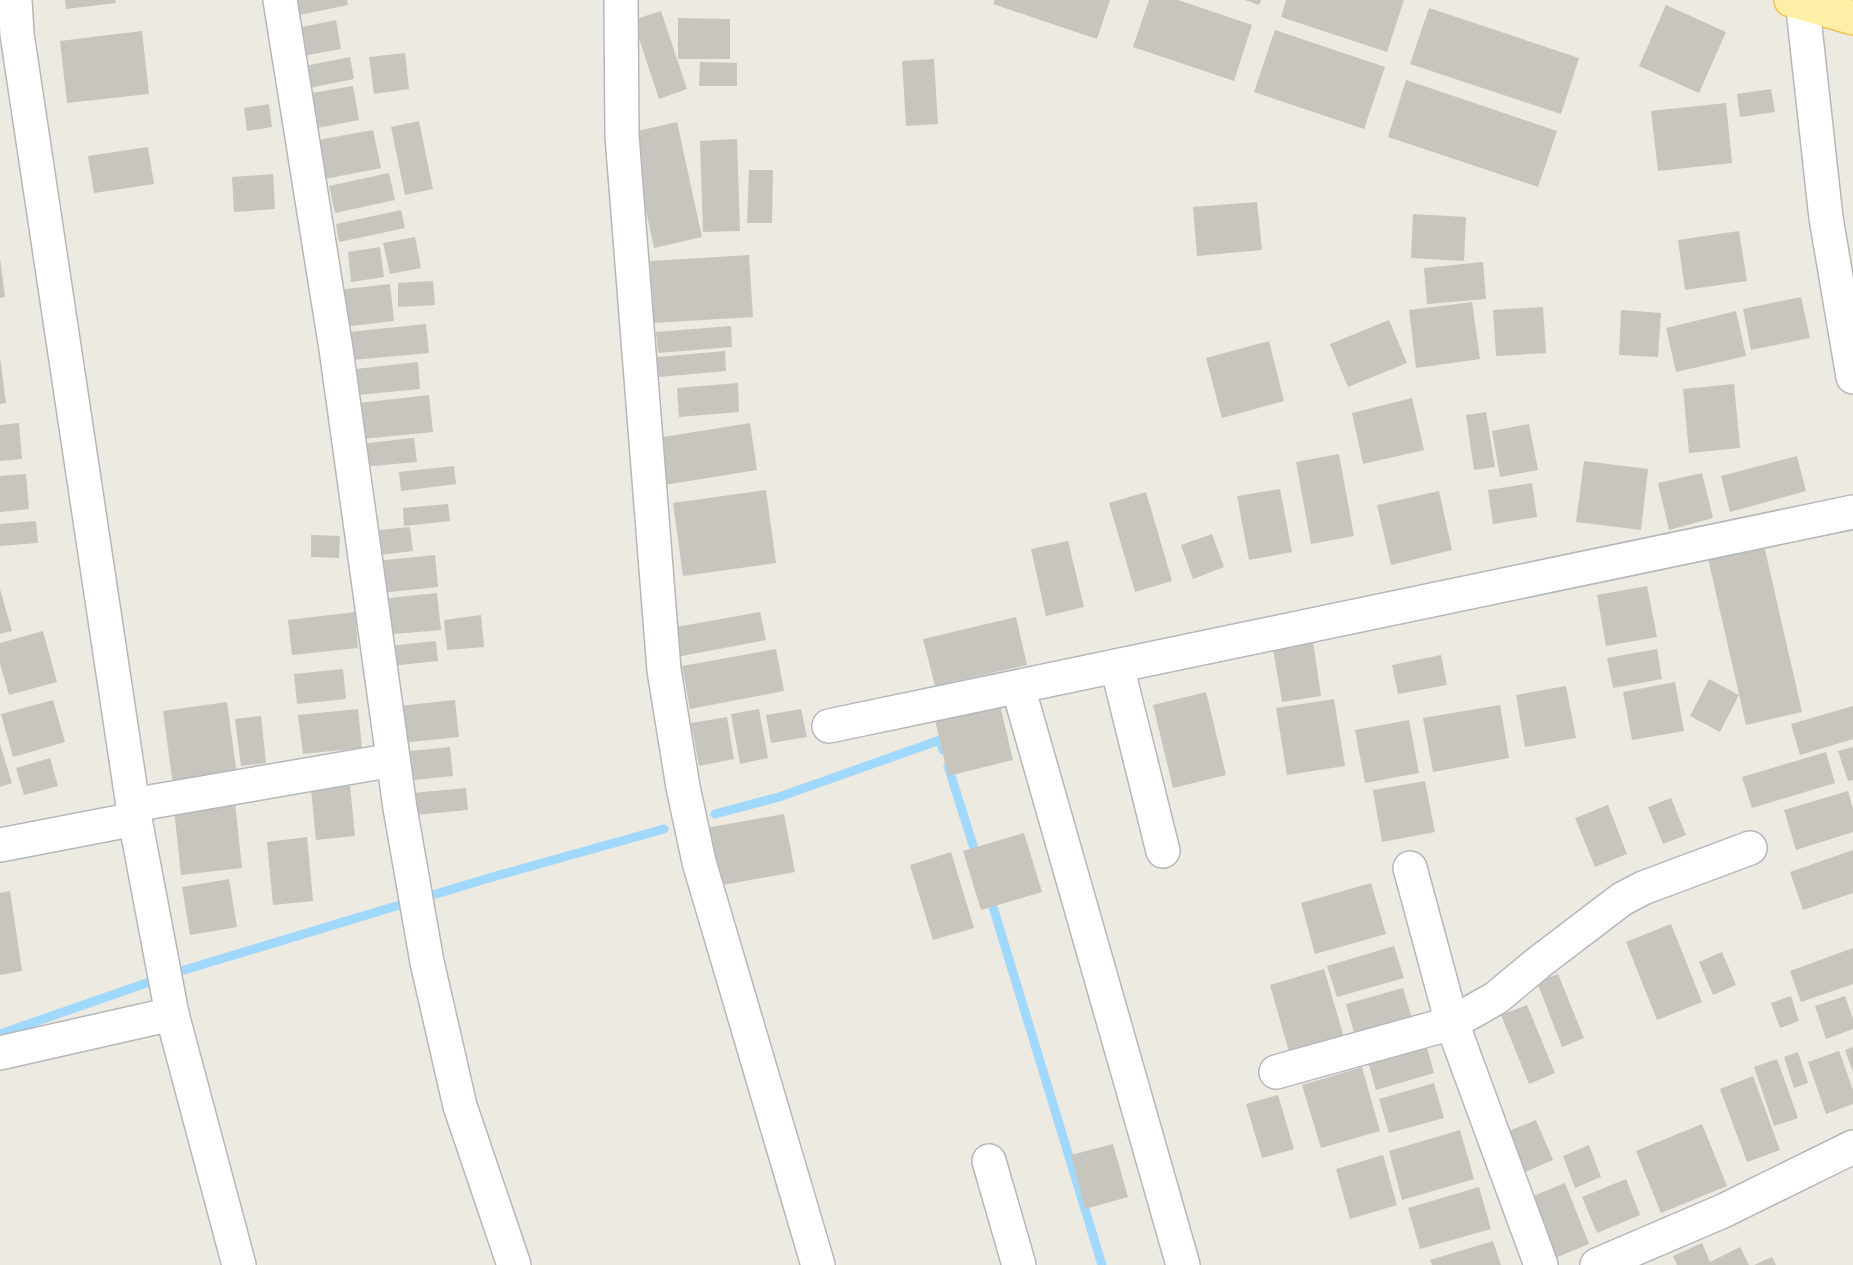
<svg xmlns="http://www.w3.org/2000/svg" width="1853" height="1265" font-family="Lato,sans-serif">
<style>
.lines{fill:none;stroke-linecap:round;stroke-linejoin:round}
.stream{stroke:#a0d8ff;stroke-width:9}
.building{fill:#c8c5bf}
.minor-casing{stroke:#b4b8bc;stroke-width:36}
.major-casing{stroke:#f3c255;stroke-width:36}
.minor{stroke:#fff;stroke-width:33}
.major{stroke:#ffeea5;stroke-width:33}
</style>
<rect width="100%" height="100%" fill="#edeae1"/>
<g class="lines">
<g class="stream">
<path d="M948 766 977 858"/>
<path d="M715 814 779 797 940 740 943 750"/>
<path d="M990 897 1102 1265"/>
<path d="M171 974 489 878 664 829"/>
<path d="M0 1034 158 979"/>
</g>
</g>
<g class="building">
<path d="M65 0H115L116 3 66 9Z"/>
<path d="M286 0H347L348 5 290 17Z"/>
<path d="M995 0H1110L1097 39 993 4Z"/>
<path d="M1149 0H1178L1252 25 1234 81 1133 47Z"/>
<path d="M1245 0H1261L1259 5Z"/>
<path d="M1286 0H1404L1387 52 1281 17Z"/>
<path d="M1666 5 1726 32 1699 93 1639 66Z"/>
<path d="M1429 8 1579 58 1561 114 1410 64Z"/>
<path d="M661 11 687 89 659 99 633 20Z"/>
<path d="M678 18 730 19V59H678Z"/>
<path d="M336 20 341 49 297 57 292 29Z"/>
<path d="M1275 30 1385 67 1364 129 1254 92Z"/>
<path d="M142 31 149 94 67 103 60 41Z"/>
<path d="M405 53 409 89 374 94 369 57Z"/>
<path d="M350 57 354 79 304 89 300 67Z"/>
<path d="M934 59 938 124 906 126 902 61Z"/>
<path d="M700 62 737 63V86H699Z"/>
<path d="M1406 80 1557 131 1538 187 1388 137Z"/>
<path d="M353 86 359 120 307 130 300 95Z"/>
<path d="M1771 89 1775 112 1740 117 1737 94Z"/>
<path d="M1726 103 1732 163 1658 171 1651 111Z"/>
<path d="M269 104 272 127 247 131 244 108Z"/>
<path d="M419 121 433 189 405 195 391 127Z"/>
<path d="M677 122 702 237 654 248 629 133Z"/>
<path d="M373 130 381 168 325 179 318 140Z"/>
<path d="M737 139 740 231 703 232 700 141Z"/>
<path d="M148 147 154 184 94 193 88 156Z"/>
<path d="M749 170H773L772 223H747Z"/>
<path d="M389 173 395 200 335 213 329 186Z"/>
<path d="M273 174 275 209 234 212 232 177Z"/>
<path d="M1257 202 1262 250 1197 256 1193 207Z"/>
<path d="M401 210 405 228 339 242 336 224Z"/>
<path d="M1413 214 1466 217 1464 261 1411 258Z"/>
<path d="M1739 231 1747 281 1685 290 1678 240Z"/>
<path d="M415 237 421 268 390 274 383 243Z"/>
<path d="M380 247 384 277 351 282 348 252Z"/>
<path d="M749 255 753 317 653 323 650 261Z"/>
<path d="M0 258 5 297 0 298Z"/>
<path d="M1483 262 1486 299 1427 304 1424 268Z"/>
<path d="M433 281 435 305 398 307V283Z"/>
<path d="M390 284 394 321 343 327 338 290Z"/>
<path d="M1801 297 1810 338 1751 350 1743 309Z"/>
<path d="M1472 302 1480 359 1416 368 1409 310Z"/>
<path d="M1543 307 1546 353 1496 356 1493 310Z"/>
<path d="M1621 310 1661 313 1658 357 1619 355Z"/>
<path d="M1736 311 1746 356 1676 372 1666 328Z"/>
<path d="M1389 320 1407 363 1348 387 1330 344Z"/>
<path d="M426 324 429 353 352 360 349 332Z"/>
<path d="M731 326 732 347 658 353 656 332Z"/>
<path d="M1269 341 1284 401 1222 418 1206 358Z"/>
<path d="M725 351 726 371 659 377 657 357Z"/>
<path d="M0 357 6 403 0 404Z"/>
<path d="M418 362 420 389 358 395 355 369Z"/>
<path d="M738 383 739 412 679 417 677 388Z"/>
<path d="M1734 384 1740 448 1689 453 1683 389Z"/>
<path d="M429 395 433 432 362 439 359 403Z"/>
<path d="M1412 398 1424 450 1363 464 1352 413Z"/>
<path d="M1486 412 1495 467 1474 470 1466 415Z"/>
<path d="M19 423 22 459 0 461V425Z"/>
<path d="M750 423 757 470 664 485 657 438Z"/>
<path d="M1529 424 1538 470 1500 477 1492 431Z"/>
<path d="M414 438 417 462 361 467 359 444Z"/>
<path d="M1339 454 1354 536 1311 544 1296 462Z"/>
<path d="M1797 456 1806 491 1730 512 1721 476Z"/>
<path d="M1584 461 1648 469 1641 530 1576 522Z"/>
<path d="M454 466 456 484 401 491 399 472Z"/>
<path d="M1702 473 1713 518 1669 530 1658 483Z"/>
<path d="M26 474 29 509 0 512V476Z"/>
<path d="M1532 483 1537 517 1493 524 1488 490Z"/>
<path d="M1280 489 1292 552 1249 560 1237 496Z"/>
<path d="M766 490 776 563 683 576 673 503Z"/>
<path d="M1439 491 1452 550 1391 565 1377 505Z"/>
<path d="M1146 492 1172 581 1135 592 1109 503Z"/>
<path d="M448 504 450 521 404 526 403 508Z"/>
<path d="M36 521 38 543 0 546V524Z"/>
<path d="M410 527 413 551 371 556 368 531Z"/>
<path d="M1212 534 1224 567 1193 579 1181 545Z"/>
<path d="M311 535 340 536 339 558 311 557Z"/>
<path d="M1068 541 1084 607 1046 616 1031 549Z"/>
<path d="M1763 541 1802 712 1746 725 1707 554Z"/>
<path d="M435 555 438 587 380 593 376 561Z"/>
<path d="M1647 586 1657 637 1606 646 1597 595Z"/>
<path d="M0 589 12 631 0 634Z"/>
<path d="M437 593 441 630 383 635 379 599Z"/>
<path d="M355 612 358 648 292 655 288 620Z"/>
<path d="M760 612 766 640 671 658 665 629Z"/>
<path d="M481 615 484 647 447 650 444 620Z"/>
<path d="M1016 617 1027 665 935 686 923 639Z"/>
<path d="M43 631 57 682 9 695 0 664V643Z"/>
<path d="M436 641 438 661 390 666 388 646Z"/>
<path d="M1313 642 1321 696 1282 702 1273 649Z"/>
<path d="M776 649 784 691 690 709 682 666Z"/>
<path d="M1657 649 1662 679 1613 688 1607 658Z"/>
<path d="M1441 655 1447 685 1398 694 1392 665Z"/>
<path d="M343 669 346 699 297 704 294 674Z"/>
<path d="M1709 679 1739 695 1720 732 1690 716Z"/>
<path d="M1675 682 1684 731 1632 740 1623 692Z"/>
<path d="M1566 686 1576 738 1525 747 1516 695Z"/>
<path d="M1206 692 1226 775 1173 788 1153 705Z"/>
<path d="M1334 699 1345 766 1287 775 1276 708Z"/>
<path d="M53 700 65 742 13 757 1 714Z"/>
<path d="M455 700 459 737 401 743 398 706Z"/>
<path d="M227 702 237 775 173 785 163 711Z"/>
<path d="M1000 705 1013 760 948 776 935 720Z"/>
<path d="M1500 705 1509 758 1433 772 1423 718Z"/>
<path d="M1853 706V739L1800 755 1791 724Z"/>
<path d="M358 709 362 748 303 754 298 715Z"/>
<path d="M759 709 768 758 740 764 731 714Z"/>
<path d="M801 709 807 737 771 743 766 715Z"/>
<path d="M261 716 266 763 241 766 235 719Z"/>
<path d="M727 717 734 759 699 766 691 723Z"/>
<path d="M1409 720 1419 773 1365 783 1355 730Z"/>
<path d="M0 744 12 783 0 787Z"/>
<path d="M450 747 453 776 404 781 401 752Z"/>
<path d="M1853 747V780L1848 781 1838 751Z"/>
<path d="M1826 752 1835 783 1752 808 1742 777Z"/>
<path d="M50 758 58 786 24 795 16 768Z"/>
<path d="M1425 781 1435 832 1382 842 1373 790Z"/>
<path d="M350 785 355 836 316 840 311 789Z"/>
<path d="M466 788 468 810 415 815 412 793Z"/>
<path d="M1848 791 1853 809V832L1796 850 1784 810Z"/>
<path d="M1671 798 1686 835 1663 844 1648 807Z"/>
<path d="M235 803 242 868 181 875 174 809Z"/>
<path d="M1608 805 1627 854 1595 867 1575 818Z"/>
<path d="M784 814 795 872 717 886 706 828Z"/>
<path d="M1024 833 1042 892 981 910 963 851Z"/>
<path d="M307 837 313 901 273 905 267 842Z"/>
<path d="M1853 850V893L1803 910 1790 872Z"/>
<path d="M951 852 974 928 933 940 910 865Z"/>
<path d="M229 879 237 927 190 935 182 887Z"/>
<path d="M1371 883 1386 934 1315 954 1301 903Z"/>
<path d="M10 891 22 971 0 975V893Z"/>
<path d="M1671 924 1702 1002 1657 1020 1626 942Z"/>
<path d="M1394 946 1404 978 1337 997 1327 966Z"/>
<path d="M1853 948V984L1801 1002 1790 971Z"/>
<path d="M1722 952 1736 985 1713 995 1699 962Z"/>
<path d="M1324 969 1346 1044 1291 1059 1270 985Z"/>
<path d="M1558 974 1584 1038 1562 1047 1537 982Z"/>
<path d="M1403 988 1412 1019 1355 1036 1346 1004Z"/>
<path d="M1791 996 1799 1021 1780 1028 1771 1003Z"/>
<path d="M1845 996 1853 1019V1029L1826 1039 1815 1006Z"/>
<path d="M1527 1005 1555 1073 1529 1084 1501 1015Z"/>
<path d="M1425 1041 1434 1073 1376 1090 1367 1058Z"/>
<path d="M1853 1047V1072L1845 1050Z"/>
<path d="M1839 1051 1853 1090V1104L1826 1114 1808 1062Z"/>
<path d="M1798 1052 1808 1083 1794 1088 1784 1057Z"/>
<path d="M1777 1059 1798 1118 1774 1126 1754 1067Z"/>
<path d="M1362 1067 1380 1131 1321 1148 1302 1085Z"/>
<path d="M1753 1076 1780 1150 1747 1162 1720 1089Z"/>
<path d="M1434 1083 1444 1118 1389 1133 1379 1099Z"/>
<path d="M1278 1095 1294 1149 1262 1158 1246 1104Z"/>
<path d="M1536 1120 1553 1160 1518 1175 1501 1134Z"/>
<path d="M1702 1124 1727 1186 1661 1213 1636 1151Z"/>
<path d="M1460 1130 1474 1179 1402 1200 1389 1151Z"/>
<path d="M1113 1144 1128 1197 1085 1209 1071 1155Z"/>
<path d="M1589 1145 1601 1177 1575 1188 1563 1156Z"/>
<path d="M1383 1155 1397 1205 1350 1219 1336 1169Z"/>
<path d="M1626 1179 1640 1215 1597 1233 1582 1197Z"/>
<path d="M1565 1183 1589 1244 1555 1258 1531 1197Z"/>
<path d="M1479 1187 1491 1229 1420 1249 1408 1208Z"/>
<path d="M1493 1241 1501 1265H1432L1430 1260Z"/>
<path d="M1702 1243 1710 1262 1740 1247 1749 1265H1677L1673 1256Z"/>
<path d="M1772 1257 1776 1265H1754Z"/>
</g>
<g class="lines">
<defs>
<g id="minor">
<path d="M15 0 17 34 135 819 172 1014 239 1265"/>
<path d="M280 0 336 349 400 808 427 962 460 1106 514 1265"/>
<path d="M621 0 622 136 664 670 683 787 699 862 818 1265"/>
<path d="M1802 0 1826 218 1853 377"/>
<path d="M1117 666 1163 851"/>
<path d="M1018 687 1183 1265"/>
<path d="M829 726 1853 512"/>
<path d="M133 805 393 760"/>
<path d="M0 845 135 819"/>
<path d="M1410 868 1452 1023 1541 1265"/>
<path d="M0 1053 172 1014"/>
<path d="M1276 1072 1452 1023 1496 998 1538 963 1622 899 1643 888 1750 848"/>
<path d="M989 1161 1019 1265"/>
<path d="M1597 1265 1723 1211 1853 1147"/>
</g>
<path id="major" d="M1791 0 1853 18"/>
</defs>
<use href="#minor" class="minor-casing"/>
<use href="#major" class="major-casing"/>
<use href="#minor" class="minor"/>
<use href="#major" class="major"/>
</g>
</svg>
